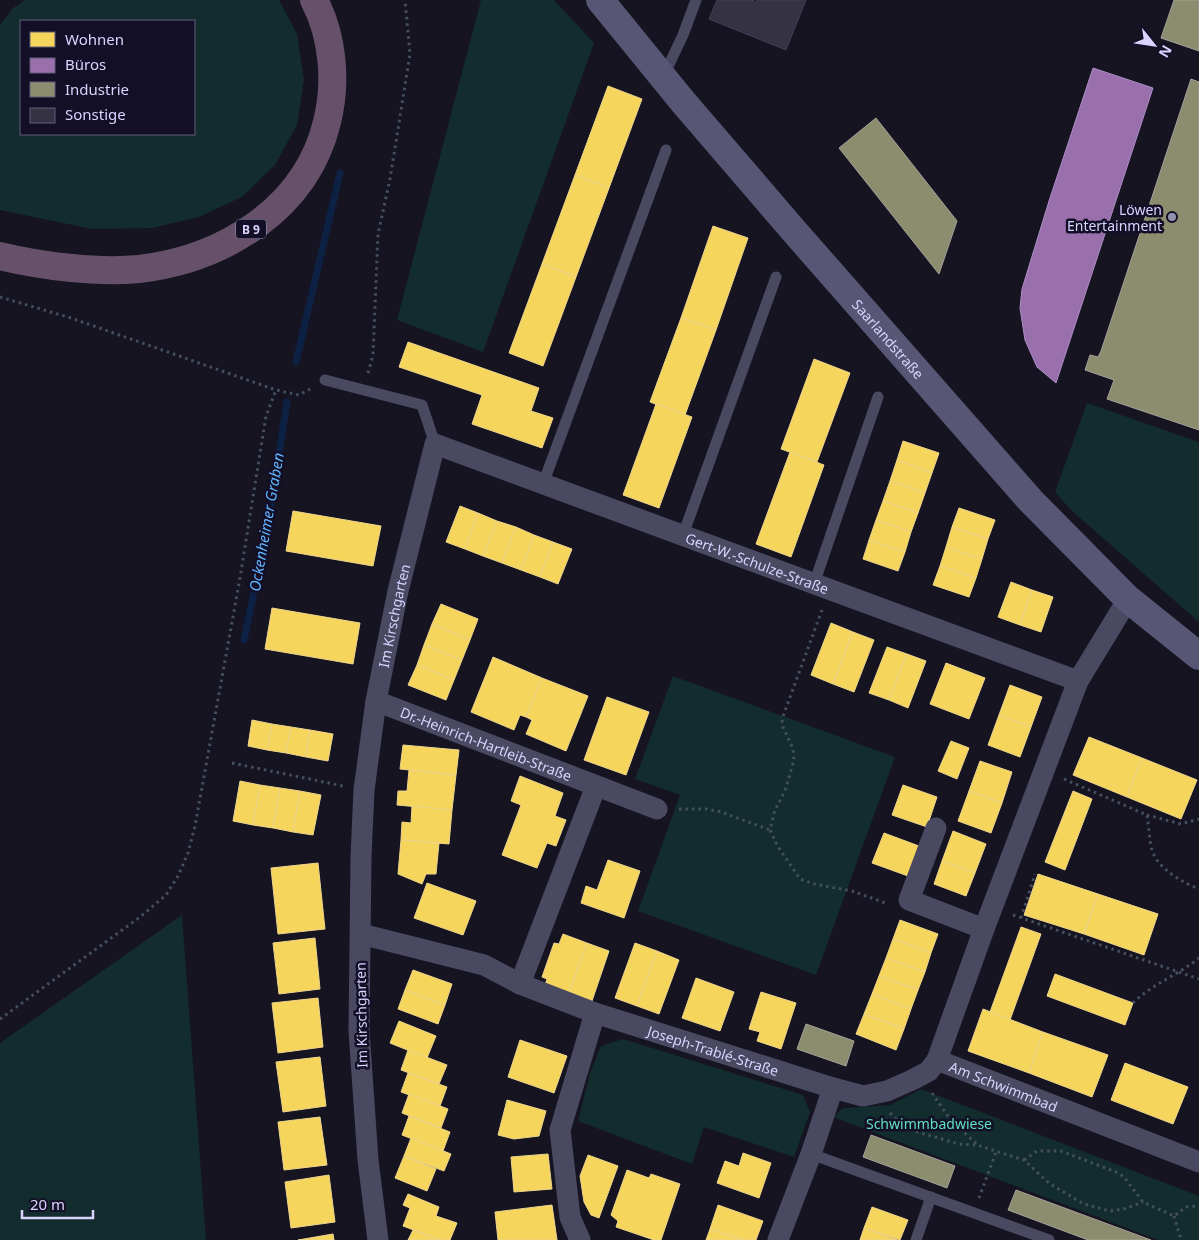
<svg xmlns="http://www.w3.org/2000/svg" width="1199" height="1240" font-family="'Noto Sans',sans-serif">
<style>
.green{fill:#132c2d;fill-rule:evenodd}
.homes{fill:#f6d55c;stroke:#edd58d}
.offices{fill:#9970ab;stroke:#ac8ec4}
.industry{fill:#8c8c6e;stroke:#a3a29a}
.lines{fill:none;stroke-linecap:round;stroke-linejoin:round}
.stream{stroke:#0d2144;stroke-width:7}
.building{fill:#343243;stroke:#433f54}
.path{stroke:#44505f;stroke-width:3;stroke-dasharray:2.5 4;stroke-linecap:butt}
.lane{stroke:#4a4962;stroke-width:11}
.street{stroke:#4a4962;stroke-width:21}
.secondary{stroke:#575674;stroke-width:28}
.highway{stroke:#67516a;stroke-width:28}
.poi-dot{fill:#9591b1;stroke:#130f26;stroke-width:2}
.labels{text-anchor:middle;dominant-baseline:central;stroke-width:5;stroke-linejoin:round;paint-order:stroke}
.shield{fill:#130f26;stroke:#9e99be;stroke-width:1}
.shield-label{font-size:12px;font-weight:bold;fill:#d9d4ff}
.poi-label{font-size:14px;fill:#d9d4ff;stroke:#130f26;text-anchor:end}
.street-label{font-size:14px;fill:#d9d4ff;stroke:#130f26}
.park-label{font-size:14px;fill:#5fe0c0;stroke:#130f26}
.water-label{font-size:15px;font-style:italic;fill:#62b6ff;stroke:#130f26}
</style>
<rect width="100%" height="100%" fill="#161421"/>
<g class="green">
<path d="M25 0H279L297 34 304 80 297 125 275 165 242 197 199 217 152 228 92 229 0 210V25L13 8ZM21 21H194V134H21Z"/>
<path d="M481 0H554L594 43 483 352 397 320Z"/>
<path d="M1087 403 1199 442V622L1071 510 1055 492Z"/>
<path d="M673 676 895 757 816 975 638 911 680 795 635 779Z"/>
<path d="M182 915 206 1240H0V1043Z"/>
<path d="M623 1039 803 1095 810 1112 794 1157 704 1127 692 1164 578 1121 590 1073 601 1046Z"/>
<path d="M921 1089 1199 1196V1240H1158L833 1117 843 1108 890 1105Z"/>
</g>
<g class="homes">
<path d="M608 86 642 99 609 188 575 175Z"/>
<path d="M575 175 609 188 576 277 542 264Z"/>
<path d="M713 226 748 238 716 330 681 318Z"/>
<path d="M542 264 576 277 543 366 509 353Z"/>
<path d="M681 318 716 330 685 415 650 402Z"/>
<path d="M408 342 539 388 531 411 553 418 542 448 472 424 482 395 399 367Z"/>
<path d="M814 359 850 373 817 462 781 449Z"/>
<path d="M656 404 692 417 659 508 623 495Z"/>
<path d="M903 441 939 453 932 473 897 460Z"/>
<path d="M790 452 824 465 791 557 756 544Z"/>
<path d="M897 460 932 473 925 493 890 481Z"/>
<path d="M890 481 925 493 918 513 883 501Z"/>
<path d="M883 501 918 513 911 532 876 520Z"/>
<path d="M460 506 478 513 465 549 446 542Z"/>
<path d="M959 508 995 520 988 539 952 527Z"/>
<path d="M293 511 381 526 373 566 286 551Z"/>
<path d="M478 513 497 521 483 556 465 549Z"/>
<path d="M876 520 911 532 905 552 869 540Z"/>
<path d="M497 521 516 527 502 563 483 556Z"/>
<path d="M516 527 534 535 521 570 502 563Z"/>
<path d="M952 527 988 539 982 559 946 547Z"/>
<path d="M534 535 553 542 540 577 521 570Z"/>
<path d="M869 540 905 552 898 571 863 559Z"/>
<path d="M553 542 572 549 558 584 540 577Z"/>
<path d="M946 547 982 559 976 578 940 566Z"/>
<path d="M940 566 976 578 969 597 933 585Z"/>
<path d="M1011 582 1032 590 1020 625 998 617Z"/>
<path d="M1032 590 1053 597 1041 632 1020 625Z"/>
<path d="M441 604 478 619 470 640 432 624Z"/>
<path d="M272 608 360 623 353 664 265 649Z"/>
<path d="M831 623 853 632 833 684 811 675Z"/>
<path d="M432 624 470 640 462 660 424 645Z"/>
<path d="M853 632 874 640 854 692 833 684Z"/>
<path d="M424 645 462 660 454 680 417 665Z"/>
<path d="M887 647 907 654 889 700 869 693Z"/>
<path d="M907 654 926 661 908 708 889 700Z"/>
<path d="M493 657 542 678 526 717 520 715 514 730 471 712Z"/>
<path d="M946 663 985 678 969 719 930 704Z"/>
<path d="M417 665 454 680 446 700 408 685Z"/>
<path d="M542 678 588 696 566 751 526 734 532 720 526 717Z"/>
<path d="M1010 685 1042 697 1031 727 999 715Z"/>
<path d="M607 697 649 712 626 775 584 760Z"/>
<path d="M999 715 1031 727 1020 757 988 745Z"/>
<path d="M252 720 272 724 267 750 248 746Z"/>
<path d="M272 724 291 727 286 753 267 750Z"/>
<path d="M291 727 310 730 306 757 286 753Z"/>
<path d="M310 730 333 734 328 761 306 757Z"/>
<path d="M1089 737 1142 758 1127 797 1073 775Z"/>
<path d="M951 741 969 748 957 779 938 771Z"/>
<path d="M403 745 459 750 456 775 400 769Z"/>
<path d="M1142 758 1197 780 1181 819 1127 797Z"/>
<path d="M980 761 1012 772 1002 803 969 791Z"/>
<path d="M409 770 456 775 452 810 397 805 398 791H407Z"/>
<path d="M520 776 563 793 555 816 566 820 556 846 547 843 537 868 502 855 521 805 511 801Z"/>
<path d="M240 781 260 785 253 825 233 821Z"/>
<path d="M260 785 280 788 273 828 253 825Z"/>
<path d="M903 785 937 797 927 827 892 815Z"/>
<path d="M280 788 300 791 293 832 273 828Z"/>
<path d="M300 791 321 795 313 835 293 832Z"/>
<path d="M969 791 1002 803 991 833 958 821Z"/>
<path d="M1073 791 1092 799 1065 870 1045 862Z"/>
<path d="M412 806 452 810 449 844 401 840 402 822 411 823Z"/>
<path d="M953 831 986 844 975 873 942 861Z"/>
<path d="M884 833 919 846 908 876 872 863Z"/>
<path d="M401 840 439 843 436 874H426L422 884 398 874Z"/>
<path d="M608 860 640 871 624 918 581 903 586 886 597 890Z"/>
<path d="M942 861 975 873 966 896 934 884Z"/>
<path d="M318 863 325 929 278 934 271 868Z"/>
<path d="M1038 874 1098 894 1084 934 1024 915Z"/>
<path d="M427 883 476 901 463 935 414 918Z"/>
<path d="M1098 894 1158 914 1144 955 1084 934Z"/>
<path d="M900 920 938 934 931 953 893 939Z"/>
<path d="M1021 927 1041 934 1010 1020 990 1012Z"/>
<path d="M563 934 587 943 569 993 545 985 547 979 542 977 554 943 559 944Z"/>
<path d="M315 938 320 989 279 994 273 943Z"/>
<path d="M893 939 931 953 925 972 886 958Z"/>
<path d="M587 943 609 951 592 1001 569 993Z"/>
<path d="M635 943 657 951 637 1006 615 998Z"/>
<path d="M657 951 679 960 659 1014 637 1006Z"/>
<path d="M886 958 925 972 918 990 879 976Z"/>
<path d="M413 970 452 984 445 1005 405 990Z"/>
<path d="M1055 974 1133 1003 1125 1025 1047 996Z"/>
<path d="M879 976 918 990 911 1009 872 994Z"/>
<path d="M696 978 734 992 720 1031 682 1018Z"/>
<path d="M405 990 445 1005 438 1024 398 1009Z"/>
<path d="M761 992 796 1003 781 1049 757 1041 760 1032 749 1029Z"/>
<path d="M872 994 911 1009 904 1029 864 1014Z"/>
<path d="M318 998 323 1047 278 1053 272 1003Z"/>
<path d="M983 1009 1043 1032 1029 1073 968 1051Z"/>
<path d="M864 1014 904 1029 896 1050 856 1034Z"/>
<path d="M399 1021 436 1036 427 1058 390 1043Z"/>
<path d="M1043 1032 1108 1055 1092 1097 1029 1073Z"/>
<path d="M520 1040 567 1056 554 1093 508 1077Z"/>
<path d="M408 1050 447 1065 439 1084 401 1070Z"/>
<path d="M320 1057 326 1106 283 1112 276 1062Z"/>
<path d="M1125 1063 1188 1087 1173 1124 1111 1100Z"/>
<path d="M408 1073 447 1087 440 1106 401 1092Z"/>
<path d="M409 1094 448 1109 441 1128 402 1113Z"/>
<path d="M507 1100 546 1111 539 1136 514 1139 498 1135Z"/>
<path d="M409 1116 450 1132 443 1151 402 1135Z"/>
<path d="M320 1117 327 1165 284 1170 278 1122Z"/>
<path d="M411 1138 451 1154 444 1171 404 1156Z"/>
<path d="M743 1153 771 1163 759 1198 717 1183 725 1161 739 1166Z"/>
<path d="M548 1154 552 1189 514 1192 511 1157Z"/>
<path d="M588 1155 618 1166 599 1218 591 1215 584 1202 580 1176Z"/>
<path d="M404 1156 436 1169 427 1191 395 1178Z"/>
<path d="M627 1170 649 1178 651 1174 680 1184 661 1240H654L616 1227 618 1221 611 1215Z"/>
<path d="M329 1175 335 1222 291 1228 285 1182Z"/>
<path d="M408 1194 439 1207 436 1216 457 1223 450 1240H440L403 1226 410 1208 403 1205Z"/>
<path d="M552 1205 557 1240H498L495 1212Z"/>
<path d="M718 1205 763 1221 756 1240H743L710 1229Z"/>
<path d="M872 1207 908 1220 900 1240 864 1228Z"/>
<path d="M864 1228 897 1240H860Z"/>
<path d="M710 1229 743 1240H706Z"/>
<path d="M413 1230 440 1240H408Z"/>
<path d="M333 1234 334 1240H298Z"/>
</g>
<path class="offices" d="M1093 68 1153 88 1056 383 1037 367 1025 340 1020 308 1022 289 1049 201Z"/>
<g class="industry">
<path d="M1174 0H1199V51L1161 38Z"/>
<path d="M1191 79 1199 82V430L1107 399 1114 380 1085 370 1090 355 1098 357 1101 351Z"/>
<path d="M876 118 957 221 939 274 839 148Z"/>
<path d="M806 1024 854 1041 846 1066 797 1049Z"/>
<path d="M871 1135 955 1166 947 1188 863 1157Z"/>
<path d="M1016 1190 1151 1240H1088L1008 1210Z"/>
</g>
<g class="lines">
<g class="stream">
<path d="M296 362 340 173"/>
<path d="M244 640 269 519 287 402"/>
</g>
</g>
<path class="building" d="M717 0H752L756 2 757 0H806L786 50 709 19Z"/>
<g class="lines">
<g class="path">
<path d="M0 297 71 318 276 390 299 395 312 388"/>
<path d="M368 373 373 355 378 234 390 179 410 54 405 0"/>
<path d="M822 610 782 719 783 727 793 749 794 760 785 791 775 810 770 830 777 845 800 879 814 884 852 891 888 904"/>
<path d="M232 763 343 786"/>
<path d="M1064 779 1147 815C1149 826 1149 839 1152 850 1157 868 1183 883 1199 889"/>
<path d="M679 809H707L721 812 770 830"/>
<path d="M1147 815 1181 824 1199 819"/>
<path d="M1013 915 1199 979"/>
<path d="M1021 918 1035 874"/>
<path d="M1133 1003C1152 984 1178 975 1199 958"/>
<path d="M0 1019 140 917 166 895 178 876 188 853 195 826 240 578 266 416 276 390"/>
<path d="M932 1093 952 1122 977 1144"/>
<path d="M890 1113 903 1126 914 1131 959 1144 977 1145 1024 1160 1050 1184 1084 1204 1110 1211 1124 1209 1143 1202"/>
<path d="M1024 1160 1037 1151H1061L1116 1172 1124 1177 1143 1202 1174 1216 1186 1207 1199 1206"/>
<path d="M979 1198 996 1152"/>
<path d="M1174 1216 1181 1240"/>
</g>
<g class="lane">
<path d="M664 75 683 35 696 0"/>
<path d="M325 380 422 405 435 444"/>
<path d="M543 484 666 150"/>
<path d="M683 535 776 277"/>
<path d="M814 584 878 397"/>
<path d="M811 1154 1049 1240"/>
<path d="M916 1240 931 1197"/>
</g>
<g class="street">
<path id="s1" d="M1128 599 1078 681 984 929 937 1060 1199 1162"/>
<path id="s2" d="M376 701 657 809"/>
<path d="M936 828 909 900 984 929"/>
<path id="s3" d="M361 934 484 965 520 984 595 1013 833 1088"/>
<path d="M520 984 596 786"/>
<path id="s4" d="M378 1240 368 1160 359 1031 361 857 364 790 376 701 398 591 435 444 1078 681"/>
<path d="M580 1240 570 1217 560 1130 595 1013"/>
<path d="M778 1240 811 1154 833 1088 863 1096 887 1091 912 1080 929 1071 937 1060"/>
</g>
<path class="secondary" id="s5" d="M600 0 684 103 794 231 1031 501 1128 599 1199 656"/>
<path class="highway" d="M0 256C42 266 96 273 139 269 224 259 306 209 327 122 337 82 333 36 314 0"/>
</g>
<circle class="poi-dot" cx="1172" cy="217" r="5"/>
<g class="labels">
<rect class="shield" x="236" y="219.5" width="30" height="19" rx="4"/>
<g class="shield-label">
<text x="251" y="229">B 9</text>
</g>
<g class="poi-label">
<text x="1162" y="209">Löwen<tspan x="1162" dy="16">Entertainment</tspan></text>
</g>
<g class="street-label">
<text stroke="none"><textPath href="#s5" startOffset="445">Saarlandstraße</textPath></text>
<text stroke="none"><textPath href="#s4" startOffset="1148">Gert-W.-Schulze-Straße</textPath></text>
<text stroke="none"><textPath href="#s4" startOffset="628">Im Kirschgarten</textPath></text>
<text stroke="none"><textPath href="#s2" startOffset="118">Dr.-Heinrich-Hartleib-Straße</textPath></text>
<text transform="translate(361 1015) rotate(-91)">Im Kirschgarten</text>
<text stroke="none"><textPath href="#s3" startOffset="372">Joseph-Trablé-Straße</textPath></text>
<text stroke="none"><textPath href="#s1" startOffset="572">Am Schwimmbad</textPath></text>
</g>
<g class="park-label">
<text x="929" y="1123">Schwimmbadwiese</text>
</g>
<g class="water-label">
<text transform="translate(266 522) rotate(-80)">Ockenheimer Graben</text>
</g>
</g>
<rect x="20" y="20" width="175" height="115" fill="#130f26" stroke="#625e7d"/>
<rect x="30" y="32" width="25" height="15" fill="#f6d55c" stroke="#625e7d"/>
<text x="65" y="45" font-size="15" fill="#d9d4ff">Wohnen</text>
<rect x="30" y="58" width="25" height="15" fill="#9970ab" stroke="#625e7d"/>
<text x="65" y="70" font-size="15" fill="#d9d4ff">Büros</text>
<rect x="30" y="82" width="25" height="15" fill="#8c8c6e" stroke="#625e7d"/>
<text x="65" y="95" font-size="15" fill="#d9d4ff">Industrie</text>
<rect x="30" y="108" width="25" height="15" fill="#343243" stroke="#625e7d"/>
<text x="65" y="120" font-size="15" fill="#d9d4ff">Sonstige</text>
<g transform="translate(1154 45) rotate(120)" stroke="#130f26" stroke-width="4" paint-order="stroke">
<path d="M0-4L9 19L0 12L-9 19Z" fill="#d9d4ff"/>
<text y="-8" font-size="14" font-weight="bold" text-anchor="middle" fill="#d9d4ff">N</text>
</g>
<path d="M22 1210v8h71v-8" fill="none" stroke="#d9d4ff" stroke-width="2.5"/>
<text x="30" y="1210" font-size="15" fill="#d9d4ff" stroke="#130f26" stroke-width="4" paint-order="stroke">20 m</text>
</svg>
